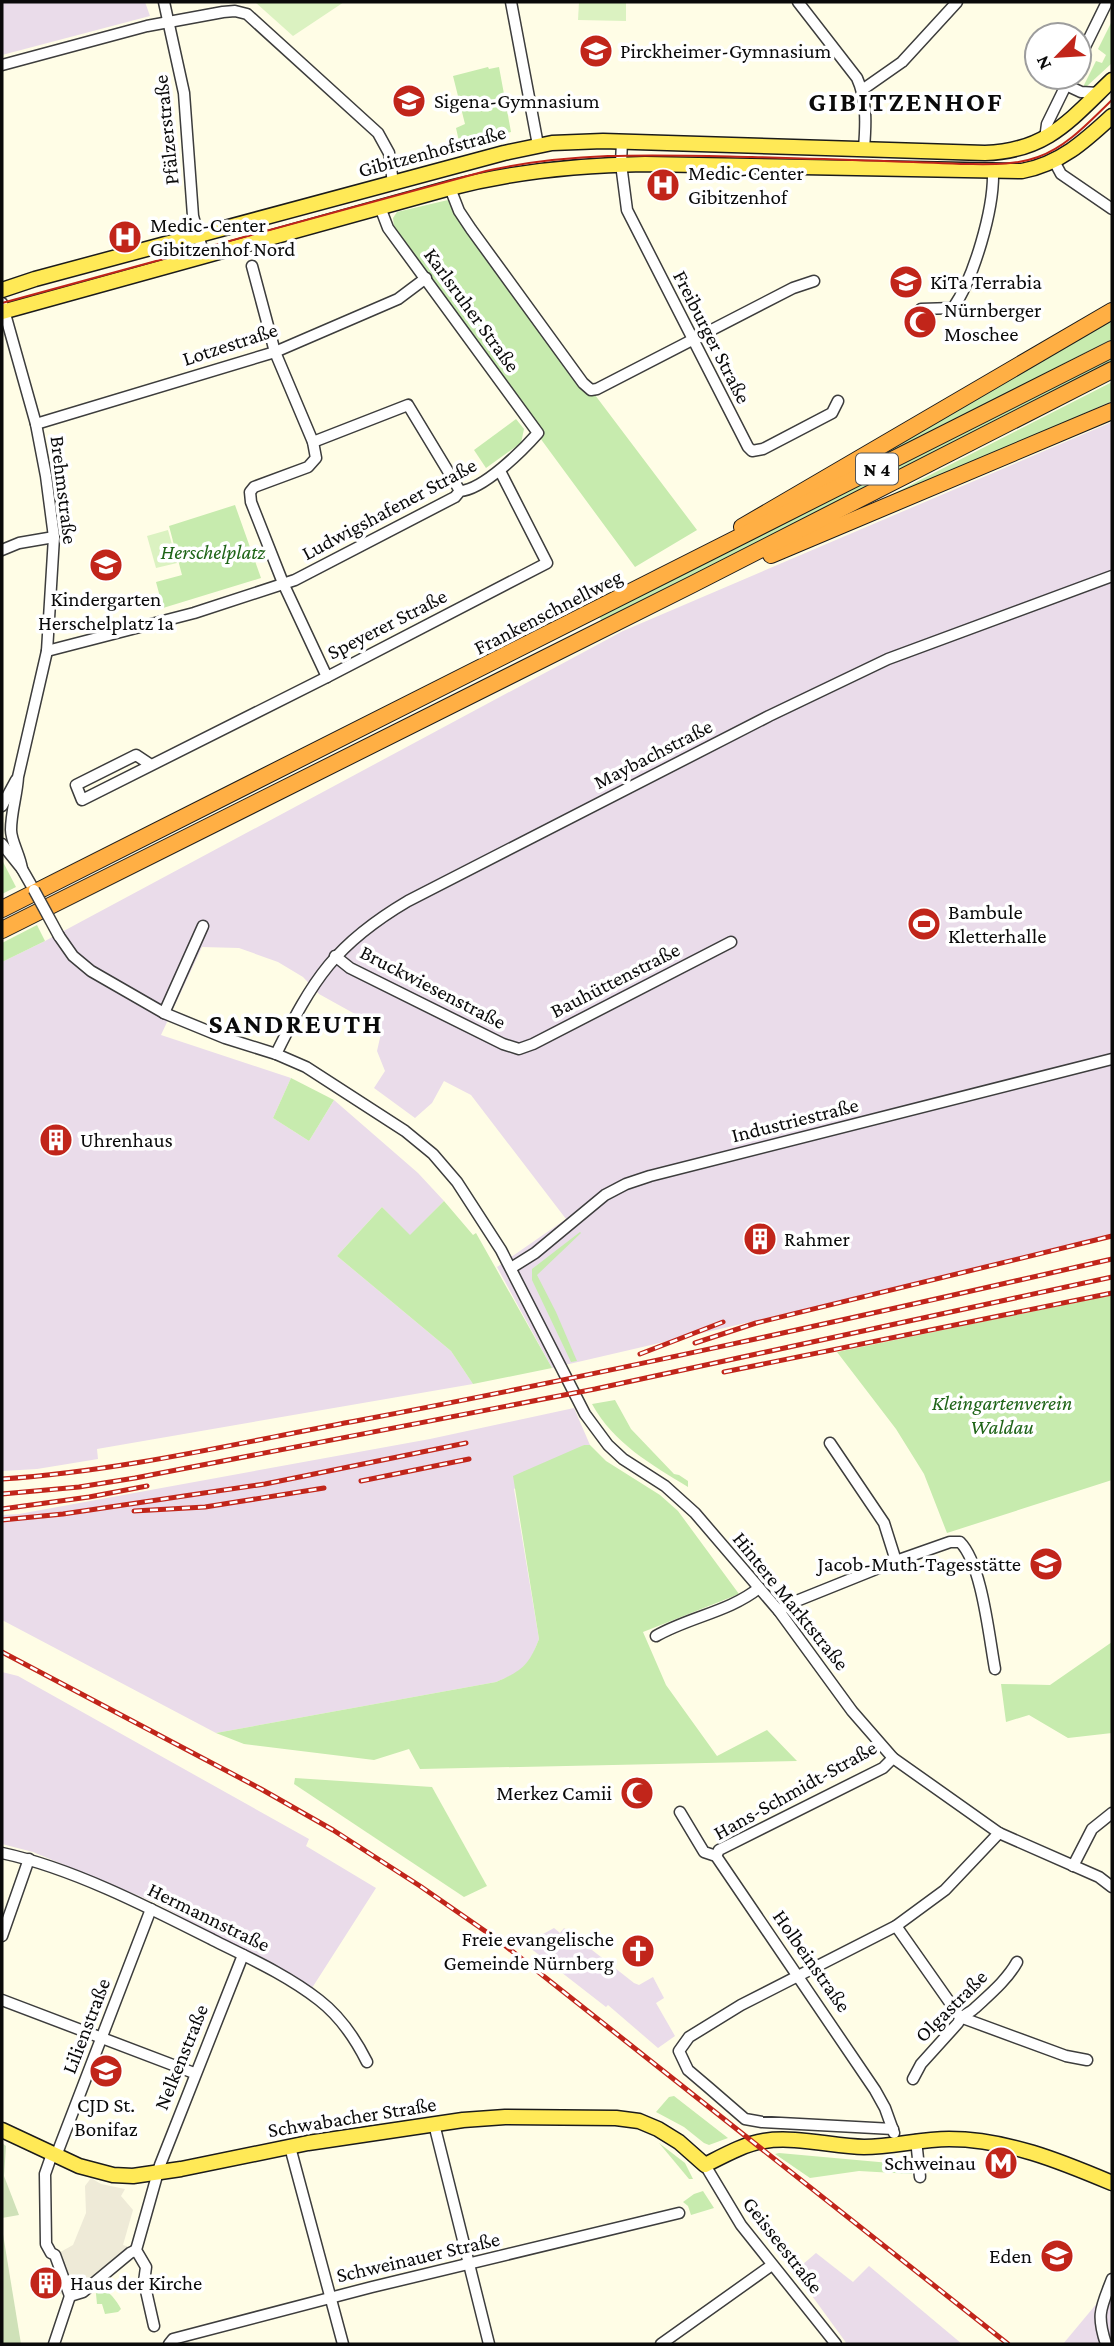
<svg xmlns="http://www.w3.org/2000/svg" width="1114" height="2346" font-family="'Crimson Pro',serif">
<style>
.industrial{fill:#eadcea}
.green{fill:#c7ebae}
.cemetery{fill:#cfe1b8}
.pitch{fill:#dbf2c1}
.plaza{fill:#eeead7}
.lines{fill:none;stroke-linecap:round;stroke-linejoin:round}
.minor-casing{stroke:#3d3d3d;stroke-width:13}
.major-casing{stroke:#1b1b1b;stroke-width:17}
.highway-casing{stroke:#1b1b1b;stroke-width:18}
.minor{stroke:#fff;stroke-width:10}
.major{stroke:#ffe956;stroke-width:14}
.highway{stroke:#ffaf44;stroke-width:16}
.tram{stroke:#c1251a;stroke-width:2}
.rail-casing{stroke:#c1251a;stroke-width:5}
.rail{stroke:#fff;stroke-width:2.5;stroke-dasharray:8;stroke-linecap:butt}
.minor-bridge-casing{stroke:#3d3d3d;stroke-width:13;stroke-linecap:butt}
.minor-bridge{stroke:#fff;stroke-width:10}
.labels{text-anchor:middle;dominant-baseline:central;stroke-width:7;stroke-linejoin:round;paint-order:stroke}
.shield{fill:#fff;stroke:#545454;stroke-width:2}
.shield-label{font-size:19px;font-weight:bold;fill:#0a0a0a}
.poi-label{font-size:21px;fill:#0a0a0a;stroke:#fff;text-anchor:start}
.street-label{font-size:21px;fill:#0a0a0a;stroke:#fff}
.park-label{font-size:21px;font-style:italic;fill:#1e6417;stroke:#fff}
.district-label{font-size:28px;font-weight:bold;letter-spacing:2px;fill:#0a0a0a;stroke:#fff}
</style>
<rect width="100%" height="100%" fill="#fffde6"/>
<g class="industrial">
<path d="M2 2H145L150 16 2 55Z"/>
<path d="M1112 422V1238L552 1368 497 1267 566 1219 471 1095 444 1081 432 1103 415 1118 374 1088 385 1071 377 1051 382 1029 319 994 303 977 278 962 239 948 202 947 161 1035 291 1078 273 1118 309 1141 334 1100 418 1173 444 1201 410 1236 382 1207 337 1256 451 1351 473 1384 97 1449 98 1459 37 1469 2 1471V962L45 941 623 631Z"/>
<path d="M574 1408 590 1445H584L514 1489 539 1639 531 1659 517 1673 496 1682 216 1733 2 1620V1515L19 1514 430 1439Z"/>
<path d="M2 1672 18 1676 309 1839 306 1846 376 1888 312 1988 156 1903 33 1852 2 1844Z"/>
<path d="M554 1928 560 1933 564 1928 634 1983 639 1985 653 1977 664 1998 656 2003 675 2036 658 2048 608 2005 606 2007 525 1944Z"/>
<path d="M816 2253 853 2282 869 2266 962 2344H847L786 2260 795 2271Z"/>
<path d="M1112 2274V2344H1063L1098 2302Z"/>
</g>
<g class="green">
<path d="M1112 21V63L1086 87H1083L1096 61 1102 63 1106 55 1098 49Z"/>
<path d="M488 67 489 69 499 67 511 132 460 146 456 128 465 124 453 76Z"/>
<path d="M448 200 587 392 595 395 697 530 635 567 543 442 394 227 393 218 397 212Z"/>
<path d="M1112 318V339L864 466 863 464Z"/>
<path d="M1112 357V364L602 622 599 616Z"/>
<path d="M1112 382V401L884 502 883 499Z"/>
<path d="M516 419 524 429 521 443 486 468 474 450Z"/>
<path d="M235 505 261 578 163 608 156 582 182 575 169 526Z"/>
<path d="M2 860 16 887 2 894Z"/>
<path d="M37 925 45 941 2 962V943Z"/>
<path d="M291 1078 334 1100 309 1141 273 1118Z"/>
<path d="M444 1201 473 1235 476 1233 552 1368 473 1384 451 1351 337 1256 382 1207 410 1235Z"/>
<path d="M580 1232 581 1233 537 1275 556 1312 577 1361 571 1362 532 1280V1269Z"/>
<path d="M1112 1295V1480L947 1533 924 1474 896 1429 837 1352Z"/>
<path d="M615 1400 631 1429 674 1474 679 1475 688 1481V1487C652 1465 613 1443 592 1404Z"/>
<path d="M584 1445H590L606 1461 660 1495 678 1511 739 1594 643 1632 666 1685 717 1756 767 1730 797 1761 420 1769 409 1749 374 1760 244 1744 216 1733 496 1682C522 1671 529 1665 539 1639L513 1476Z"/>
<path d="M1112 1642V1733L1068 1738 1029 1715 1006 1722 1001 1684 1050 1685Z"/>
<path d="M295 1778 432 1787 487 1886 464 1897 294 1784Z"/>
<path d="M674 2096 728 2138 709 2145 704 2143 684 2127 656 2112 669 2097Z"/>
<path d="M659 2143 685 2163 693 2179H689Z"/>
<path d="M779 2153 912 2165V2174L859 2171 810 2178 775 2154Z"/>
<path d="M703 2191 714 2208 691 2215 688 2206 683 2202 694 2194Z"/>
<path d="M95 2284C106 2288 116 2299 121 2309L118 2312 105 2314 102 2304H97Z"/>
</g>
<g class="cemetery">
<path d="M2 2143 6 2146 4 2176 19 2215 2 2218Z"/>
<path d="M2 2228 21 2344H2Z"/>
</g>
<g class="pitch">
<path d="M255 2H344L293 36Z"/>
<path d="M579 2H626V21L578 20Z"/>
<path d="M168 530 177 563 156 568 147 536Z"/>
</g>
<path class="plaza" d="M91 2178 101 2184 125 2189 121 2196 133 2210 123 2245 132 2248 70 2296 56 2293 52 2264 55 2255 73 2245 86 2213 85 2186Z"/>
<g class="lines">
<defs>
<g id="minor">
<path d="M164 2 184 93 193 216 204 256"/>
<path d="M511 2 538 145"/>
<path d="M798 2 857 78C867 100 866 124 864 148"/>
<path d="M1079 59 1107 2"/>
<path d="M2 65 147 26 223 12 235 11 247 14 378 133 389 153 393 183"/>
<path d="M1066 85 1081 92 1099 93"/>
<path d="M862 90 902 62 957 2"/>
<path d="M1045 139 1047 124 1070 77"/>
<path d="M622 141 621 164 627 210 748 447 752 451 763 449 832 413 838 401"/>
<path d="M1054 161 1061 174 1112 209"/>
<path d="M450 188 459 211 471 229 583 383 591 390 597 389 793 288 814 281"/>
<path d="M252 266 275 352 313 442 316 458 308 467 254 487 250 492 251 502 283 583 327 677"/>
<path d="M2 303 36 424 46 476 54 537 47 651 18 777C17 795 11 812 11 830 11 841 20 855 22 869"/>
<path d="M921 309 953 308C974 278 994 209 993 172"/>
<path d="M36 424 275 352 398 299 426 278"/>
<path d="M313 442 408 405 460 491"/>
<path d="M2 550 19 543 54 537"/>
<path d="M47 651 194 613 295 580 455 497 460 491C483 490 523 450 538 433L388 228 380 207"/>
<path d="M151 765 136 755 76 785 82 800 327 677 547 563 500 471"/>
<path d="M2 806 16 780"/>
<path d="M2 844 22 869 34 890"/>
<path d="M59 936 73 956 91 971 164 1013 225 1038 276 1054 306 1067 405 1131 433 1154 457 1182 501 1250 585 1414 608 1445 623 1459 665 1486 695 1513 779 1611 852 1711 893 1758 999 1833 1099 1877 1112 1887"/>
<path d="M335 956 350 968 503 1044 519 1049 533 1044 731 942"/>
<path d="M164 1013 203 926"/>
<path d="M276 1054C313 979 335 944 408 901L769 716 888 659 1112 576"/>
<path d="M511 1268 535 1253 605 1195 626 1184 650 1176 1112 1059"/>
<path d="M830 1443 884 1523 896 1561"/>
<path d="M779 1611 789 1604 896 1561 950 1542H960C982 1564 989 1637 995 1669"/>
<path d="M656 1636C689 1617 729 1612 759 1588"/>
<path d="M680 1812 704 1852 716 1856 875 2090 885 2108 894 2133"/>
<path d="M2 1853C72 1868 148 1907 213 1940 249 1958 287 1975 319 2000 341 2017 355 2038 367 2062"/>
<path d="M716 1856 719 1850 883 1768 893 1758"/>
<path d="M1073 1866 1092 1829 1112 1813"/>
<path d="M896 1926 960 2017"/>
<path d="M2 1936 29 1859"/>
<path d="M2 2000 194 2073"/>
<path d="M960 2017 1066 2056 1087 2060"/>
<path d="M913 2079 921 2064 958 2023C961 2015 969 2014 975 2008 990 1994 1007 1980 1017 1962"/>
<path d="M434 2124 489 2344"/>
<path d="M893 2129 762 2122 745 2119 708 2087 688 2070 679 2051 689 2037 741 2005 896 1926 945 1890 999 1833"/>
<path d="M916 2140 920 2177"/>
<path d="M290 2147 343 2344"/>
<path d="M52 2154 45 2174 46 2244 51 2253 55 2255 70 2296"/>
<path d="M56 2156 151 1909"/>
<path d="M705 2165 741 2225 836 2344"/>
<path d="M70 2296 83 2292 130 2253 136 2250"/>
<path d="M154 2326 144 2282 146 2267 136 2250 160 2165 243 1955"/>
<path d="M54 2344 70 2296"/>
<path d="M169 2344 173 2339 372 2287 679 2213"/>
<path d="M661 2344 772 2265"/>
<path d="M1106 2344C1096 2314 1101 2308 1112 2279"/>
</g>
<g id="major">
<path d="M2 290 35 279 504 153 552 143 603 141 985 153C1047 151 1070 120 1112 80"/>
<path d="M2 312 450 188C515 171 579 165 645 164L1022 171C1060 164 1085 141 1112 116"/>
<path d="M2 2130 79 2166 113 2175 133 2176 181 2169 308 2143 463 2120 505 2117 616 2118 639 2121 658 2129 679 2142 705 2165C723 2156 744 2144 764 2141 794 2136 833 2146 864 2147 893 2147 920 2139 949 2139 1006 2139 1060 2161 1112 2183"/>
</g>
<g id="highway">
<path d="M742 527 1112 311"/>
<path d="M771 555 1112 411"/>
<path d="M2 909 1112 349"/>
<path d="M2 930 693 584 1112 370"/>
</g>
</defs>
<use href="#minor" class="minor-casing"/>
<use href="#major" class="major-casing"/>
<use href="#highway" class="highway-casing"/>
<use href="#minor" class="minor"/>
<use href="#major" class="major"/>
<use href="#highway" class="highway"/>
<path class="tram" d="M2 303 486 171C576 151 661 155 752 157 822 159 892 161 961 164 986 164 1014 166 1038 157 1067 147 1090 121 1112 100"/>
<defs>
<g id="rail">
<path d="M695 1343 756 1323 1112 1236"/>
<path d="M640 1354 723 1322"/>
<path d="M724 1372 1112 1293"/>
<path d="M2 1479C123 1471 242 1442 361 1420 613 1372 863 1316 1112 1259"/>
<path d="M361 1481 469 1459"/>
<path d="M2 1494 79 1487 135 1478 595 1389 1112 1277"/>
<path d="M2 1509 89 1497 147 1486"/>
<path d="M134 1511 205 1507 324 1488"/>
<path d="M2 1520 63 1514 265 1484 466 1443"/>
<path d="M2 1652 261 1789 333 1830 420 1886 498 1940 1008 2344"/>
</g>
</defs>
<use href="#rail" class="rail-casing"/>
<use href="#rail" class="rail"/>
<defs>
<path id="minor-bridge" d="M34 890 59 936"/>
</defs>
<use href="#minor-bridge" class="minor-bridge-casing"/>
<use href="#minor-bridge" class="minor-bridge"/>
</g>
<defs>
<symbol id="school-disc" viewBox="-11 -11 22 22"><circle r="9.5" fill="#c1251a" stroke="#fff"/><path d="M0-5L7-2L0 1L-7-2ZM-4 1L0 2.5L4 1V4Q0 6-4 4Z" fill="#fff"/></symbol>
<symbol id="hospital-disc" viewBox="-11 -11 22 22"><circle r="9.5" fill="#c1251a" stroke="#fff"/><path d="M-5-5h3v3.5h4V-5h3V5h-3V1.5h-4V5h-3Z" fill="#fff"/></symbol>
<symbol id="mosque-disc" viewBox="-11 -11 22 22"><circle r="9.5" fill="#c1251a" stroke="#fff"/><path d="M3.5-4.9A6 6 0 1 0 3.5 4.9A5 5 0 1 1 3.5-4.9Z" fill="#fff"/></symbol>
<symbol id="stadium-disc" viewBox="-11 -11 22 22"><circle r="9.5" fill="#c1251a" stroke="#fff"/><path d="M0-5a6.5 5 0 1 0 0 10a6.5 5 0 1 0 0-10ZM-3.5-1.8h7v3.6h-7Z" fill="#fff"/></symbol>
<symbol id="building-disc" viewBox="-11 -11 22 22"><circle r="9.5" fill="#c1251a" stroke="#fff"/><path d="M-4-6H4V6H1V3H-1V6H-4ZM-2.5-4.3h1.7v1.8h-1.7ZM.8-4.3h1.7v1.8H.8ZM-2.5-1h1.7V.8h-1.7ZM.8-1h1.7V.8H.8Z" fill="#fff"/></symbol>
<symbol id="church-disc" viewBox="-11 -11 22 22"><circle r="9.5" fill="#c1251a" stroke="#fff"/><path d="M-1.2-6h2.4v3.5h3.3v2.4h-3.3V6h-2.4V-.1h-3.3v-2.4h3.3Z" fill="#fff"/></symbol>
<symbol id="metro-disc" viewBox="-11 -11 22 22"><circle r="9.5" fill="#c1251a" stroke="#fff"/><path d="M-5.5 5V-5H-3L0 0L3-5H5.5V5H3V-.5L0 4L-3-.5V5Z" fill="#fff"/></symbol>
</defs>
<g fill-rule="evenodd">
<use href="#school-disc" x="577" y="32" width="38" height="38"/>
<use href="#school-disc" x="390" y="82" width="38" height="38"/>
<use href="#hospital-disc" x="644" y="166" width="38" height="38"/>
<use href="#hospital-disc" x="106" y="218" width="38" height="38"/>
<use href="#school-disc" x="887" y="263" width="38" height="38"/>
<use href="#mosque-disc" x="901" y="303" width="38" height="38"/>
<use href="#school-disc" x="87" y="546" width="38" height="38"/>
<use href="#stadium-disc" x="905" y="905" width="38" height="38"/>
<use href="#building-disc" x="37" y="1121" width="38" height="38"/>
<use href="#building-disc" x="741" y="1220" width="38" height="38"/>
<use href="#school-disc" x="1027" y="1545" width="38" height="38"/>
<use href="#mosque-disc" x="618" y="1774" width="38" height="38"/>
<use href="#church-disc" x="619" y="1932" width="38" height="38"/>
<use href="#school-disc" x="87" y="2052" width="38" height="38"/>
<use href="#metro-disc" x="982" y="2144" width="38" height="38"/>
<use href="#school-disc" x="1038" y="2237" width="38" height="38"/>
<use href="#building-disc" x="27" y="2264" width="38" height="38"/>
</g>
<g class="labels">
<rect class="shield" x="856" y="453.5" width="42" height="31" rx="5"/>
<g class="shield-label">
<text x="877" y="469">N 4</text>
</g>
<g class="poi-label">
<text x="620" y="51">Pirckheimer-Gymnasium</text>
<text x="434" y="101">Sigena-Gymnasium</text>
<text x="688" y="173">Medic-Center<tspan x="688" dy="24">Gibitzenhof</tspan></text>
<text x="150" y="225">Medic-Center<tspan x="150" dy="24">Gibitzenhof Nord</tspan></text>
<text x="930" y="282">KiTa Terrabia</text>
<text x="944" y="310">Nürnberger<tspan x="944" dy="24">Moschee</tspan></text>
<text x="106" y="599" text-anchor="middle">Kindergarten<tspan x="106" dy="24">Herschelplatz 1a</tspan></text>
<text x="948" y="912">Bambule<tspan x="948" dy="24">Kletterhalle</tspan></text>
<text x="80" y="1140">Uhrenhaus</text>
<text x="784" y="1239">Rahmer</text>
<text x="1021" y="1564" text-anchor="end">Jacob-Muth-Tagesstätte</text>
<text x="612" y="1793" text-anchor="end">Merkez Camii</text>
<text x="614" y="1939" text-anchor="end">Freie evangelische<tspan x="614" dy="24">Gemeinde Nürnberg</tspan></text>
<text x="106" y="2105" text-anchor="middle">CJD St.<tspan x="106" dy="24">Bonifaz</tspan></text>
<text x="976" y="2163" text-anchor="end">Schweinau</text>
<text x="1032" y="2256" text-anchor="end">Eden</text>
<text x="70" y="2283">Haus der Kirche</text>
</g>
<g class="street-label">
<text transform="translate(166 130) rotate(-96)">Pfälzerstraße</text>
<text transform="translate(432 151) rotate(-15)">Gibitzenhofstraße</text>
<text transform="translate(472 310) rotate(54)">Karlsruher Straße</text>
<text transform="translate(712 337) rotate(63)">Freiburger Straße</text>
<text transform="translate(230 344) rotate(-18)">Lotzestraße</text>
<text transform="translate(64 490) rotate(83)">Brehmstraße</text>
<text transform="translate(389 509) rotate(-28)">Ludwigshafener Straße</text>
<text transform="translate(548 612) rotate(-27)">Frankenschnellweg</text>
<text transform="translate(387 624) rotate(-27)">Speyerer Straße</text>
<text transform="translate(653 754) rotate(-27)">Maybachstraße</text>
<text transform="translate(615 980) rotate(-27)">Bauhüttenstraße</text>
<text transform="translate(433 987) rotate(27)">Bruckwiesenstraße</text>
<text transform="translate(795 1120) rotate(-14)">Industriestraße</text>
<text transform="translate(791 1601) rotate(51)">Hintere Marktstraße</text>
<text transform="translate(795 1790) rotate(-29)">Hans-Schmidt-Straße</text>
<text transform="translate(209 1917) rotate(26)">Hermannstraße</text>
<text transform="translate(812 1961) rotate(55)">Holbeinstraße</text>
<text transform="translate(951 2006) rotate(-45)">Olgastraße</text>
<text transform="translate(86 2026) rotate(-69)">Lilienstraße</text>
<text transform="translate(181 2057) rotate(-68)">Nelkenstraße</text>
<text transform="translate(352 2117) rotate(-9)">Schwabacher Straße</text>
<text transform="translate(783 2245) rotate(52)">Geisseestraße</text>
<text transform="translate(418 2257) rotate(-13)">Schweinauer Straße</text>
</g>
<g class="park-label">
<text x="213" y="552">Herschelplatz</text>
<text x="1002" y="1403">Kleingartenverein<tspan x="1002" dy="24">Waldau</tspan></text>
</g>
<g class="district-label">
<text x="906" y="101">GIBITZENHOF</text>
<text x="296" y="1023">SANDREUTH</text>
</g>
</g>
<rect width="1114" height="2346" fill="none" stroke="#0a0a0a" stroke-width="7"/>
<g transform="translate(1058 56) rotate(245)"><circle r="33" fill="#ffffff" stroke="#9d9d9d" stroke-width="2"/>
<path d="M0-5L12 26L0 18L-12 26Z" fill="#c1251a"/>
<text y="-10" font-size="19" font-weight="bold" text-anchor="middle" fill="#0a0a0a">N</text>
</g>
</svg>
